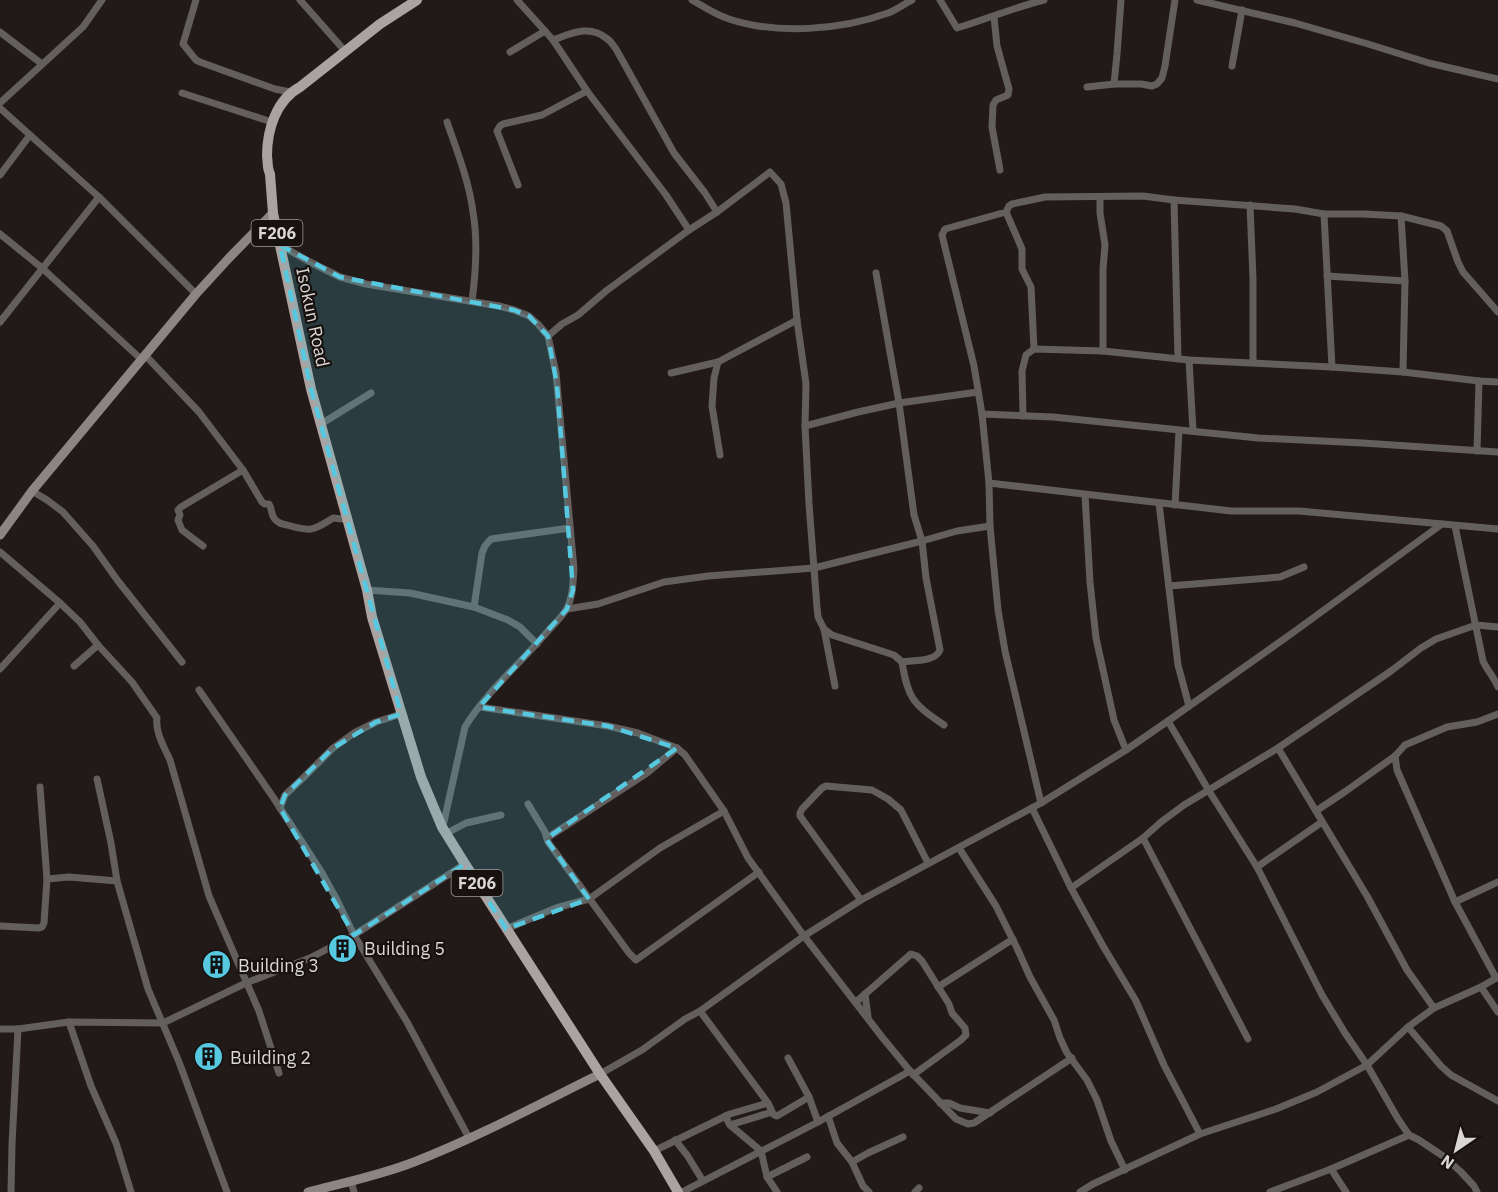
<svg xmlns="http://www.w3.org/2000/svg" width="1498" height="1192" font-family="'IBM Plex Sans',sans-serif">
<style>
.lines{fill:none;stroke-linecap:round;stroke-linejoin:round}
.street{stroke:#635f5e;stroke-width:7}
.secondary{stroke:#8c8584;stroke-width:9}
.primary{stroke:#aba3a1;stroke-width:10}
.marked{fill:#56c9e1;fill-opacity:0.2;stroke:#56c9e1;stroke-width:4.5;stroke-dasharray:12 8;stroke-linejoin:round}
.labels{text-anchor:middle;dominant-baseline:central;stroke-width:4.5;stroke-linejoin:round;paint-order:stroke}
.shield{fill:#17110f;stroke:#a09c9a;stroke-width:1.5}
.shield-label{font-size:16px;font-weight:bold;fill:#dbd7d5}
.street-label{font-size:18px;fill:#dbd7d5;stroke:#17110f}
.poi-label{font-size:18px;fill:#dbd7d5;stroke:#17110f;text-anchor:start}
</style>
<rect width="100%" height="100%" fill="#211a18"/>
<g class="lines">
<g class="street">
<path d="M196 0 183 44 196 60 200 62 275 89 290 92"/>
<path d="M300 0 345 51"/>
<path d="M517 0 553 40 587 91 666 195 689 230"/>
<path d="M692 0C704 7 716 15 729 19 777 35 841 30 888 13 896 10 904 4 912 0"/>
<path d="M940 0 957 28C987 19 1015 7 1044 0"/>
<path d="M1197 0 1295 23 1368 44 1429 63 1498 79"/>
<path d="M994 17 997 46 1009 89 1008 95 996 100 993 105 992 127 1000 170"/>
<path d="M0 32 42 64"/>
<path d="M553 40C570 34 589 24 606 38 610 40 613 45 616 49L674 153 705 193 717 212"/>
<path d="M510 52 545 31"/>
<path d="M1232 66 1242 10"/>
<path d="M1114 84 1117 54 1121 0"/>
<path d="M1087 87 1114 84H1141L1152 86 1157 84 1162 78 1165 66 1175 0"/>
<path d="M182 93 272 122"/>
<path d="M0 103 83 27 102 0"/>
<path d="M0 108 99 197 196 294"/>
<path d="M447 122C457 151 469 181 473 212 478 241 476 271 472 301"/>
<path d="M0 175 30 135"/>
<path d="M518 185 497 131 500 126 503 124 542 115 587 91"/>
<path d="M1100 197V213L1105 245 1103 269V351"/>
<path d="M1174 200 1178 359"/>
<path d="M1250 205 1253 279V362"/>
<path d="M1006 212 1022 249V269L1031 287 1034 349"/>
<path d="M1324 214 1332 367"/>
<path d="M1401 216 1405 281 1403 372"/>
<path d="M0 234 42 268 142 360"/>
<path d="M280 245 310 262 340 277 366 284 499 306 514 310 529 316 538 324 548 336 556 373 574 569C573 582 573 598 566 610 561 618 554 624 548 631 521 663 487 691 465 727L443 826"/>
<path d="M876 273 899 403 914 515 922 541 926 578 940 650C935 662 915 660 902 662"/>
<path d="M1327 276 1405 281"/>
<path d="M0 322 99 197"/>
<path d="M548 336 562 324 578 315 606 291 689 230 717 212 770 172 781 184 786 203 797 320 806 384 805 426 809 504 817 607 818 617 824 629 835 686"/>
<path d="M145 355 199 412 243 470 262 502 265 504H269C272 509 271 514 274 518 277 523 282 524 287 525 311 532 312 531 333 518L342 519 347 517"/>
<path d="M1189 360 1193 431"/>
<path d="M718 362 714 378 712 406 720 455"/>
<path d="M671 373 718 362 797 320"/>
<path d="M982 414 1053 417 1258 438 1363 443 1498 452"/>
<path d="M1023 416 1022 371 1026 355 1034 349 1103 351 1189 360 1332 367 1403 372 1479 381 1498 382"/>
<path d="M321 424 371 393"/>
<path d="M805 426 858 412 899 403 978 392"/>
<path d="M1477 451 1479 381"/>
<path d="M989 483 1231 511H1299L1498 529"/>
<path d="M32 491 47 500 63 512 93 546 118 581 182 662"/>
<path d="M1085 495 1090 582 1096 638 1114 720 1126 750"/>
<path d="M1159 503 1178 665 1189 706"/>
<path d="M1175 505 1179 431"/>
<path d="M1455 526 1483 661C1487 670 1494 677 1498 687"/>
<path d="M203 546 182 530 178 520 180 515 178 510 181 507 243 470"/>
<path d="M0 552 60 603 80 622 98 645 132 682 157 718C155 732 164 747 170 760L209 896 259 1011 279 1073"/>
<path d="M1169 586 1280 577 1304 567"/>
<path d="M367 590 410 593 474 607 508 620 520 627 537 644"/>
<path d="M474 607 482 553 485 546 491 539 570 528"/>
<path d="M567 609 598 604 664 582 708 576 814 568 922 541 957 531 990 526"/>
<path d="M824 629 832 635 894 655 902 662C908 699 913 704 944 725"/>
<path d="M74 666 98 645"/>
<path d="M0 669 60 603"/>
<path d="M199 690 273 797 322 873 337 900 354 935 407 1022 469 1138"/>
<path d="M480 707 608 726 638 733 677 748 685 755 724 811 748 858 804 936 882 1037 910 1071 956 1119 968 1124 974 1123 1072 1058"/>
<path d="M1168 721 1209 791 1257 867 1322 995 1345 1033 1367 1065 1398 1119 1409 1135 1419 1140 1443 1156 1461 1172 1474 1186 1477 1192"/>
<path d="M1278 748 1367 896 1407 970 1434 1008"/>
<path d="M1395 756 1397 770 1455 902 1496 978"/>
<path d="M97 779 111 843 117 881 148 989 179 1062 227 1192"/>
<path d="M1041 803 1005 651 998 610 990 526 989 483 982 414 974 366 942 235 945 229 1006 212 1009 206 1012 204 1045 197 1143 196 1174 200 1295 209 1324 214H1364L1401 216 1441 226 1447 231 1458 262 1463 272 1498 312"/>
<path d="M528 804 545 832 548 842 629 953 636 960 759 872"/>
<path d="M280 808 285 795 303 778 333 748 354 733 376 722 401 714"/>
<path d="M1032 808 1071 888 1103 946 1136 1001 1164 1065 1200 1134"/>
<path d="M1316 811 1346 791 1395 756 1405 745 1447 727 1477 722 1498 714"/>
<path d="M447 833 466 823 501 815"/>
<path d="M547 838 647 773 677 748"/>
<path d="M1143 838 1248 1039"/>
<path d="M959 848 996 906 1017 948 1030 977 1054 1020 1060 1038 1067 1053 1087 1080 1097 1100 1111 1141 1125 1170"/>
<path d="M1257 867 1322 822"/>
<path d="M47 879 69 877 117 881"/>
<path d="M1071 888 1143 838 1161 822 1184 805 1278 748 1391 671 1421 648 1436 639 1476 625 1498 627"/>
<path d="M861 900 800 816V813L802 809 822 788 826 786 872 790 888 799 901 810 928 863"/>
<path d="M1455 902 1498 882"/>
<path d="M0 926 39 928 42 927 44 923 47 879 40 787"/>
<path d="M506 929 556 908 589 899 660 848 724 811"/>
<path d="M938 987 1013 939"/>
<path d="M1481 987 1498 1012"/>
<path d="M865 994 868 1017"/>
<path d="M856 1002 911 954 917 956 922 961 949 1004 952 1013 965 1028 966 1035 961 1040 913 1075"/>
<path d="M700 1011 768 1103 773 1114 777 1116 809 1097"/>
<path d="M69 1022 91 1086 116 1143 131 1192"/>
<path d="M1408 1027 1441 1066 1451 1075 1498 1101"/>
<path d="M0 1029H18L69 1022 163 1023 246 983 310 958 354 935 465 864"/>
<path d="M788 1058 809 1097 818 1122"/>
<path d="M600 1074 642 1050 685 1019 700 1011 804 936 861 900 1041 803 1126 750 1168 721 1291 634 1442 524"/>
<path d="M940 1103H949L960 1108 990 1113"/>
<path d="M725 1116 730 1125 761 1151 767 1177 777 1192"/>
<path d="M828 1116 837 1143 852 1162 863 1186 869 1192"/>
<path d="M730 1125 772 1112"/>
<path d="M675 1140 687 1155 703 1181"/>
<path d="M654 1151 730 1114 768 1103"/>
<path d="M852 1162 868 1153 903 1137"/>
<path d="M1331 1169 1346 1192"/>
<path d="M767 1177 807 1157"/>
<path d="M351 1181 354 1192"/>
<path d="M11 1192 12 1144 18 1029"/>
<path d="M682 1192 818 1122 910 1071"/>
<path d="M915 1192 919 1188"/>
<path d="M1080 1192 1093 1184 1200 1134 1276 1109 1317 1092 1367 1065 1408 1027 1434 1008 1481 987 1498 977"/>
<path d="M1270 1192 1331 1169 1409 1135"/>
</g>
<g class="secondary">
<path d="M0 535 32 491 196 294 229 258 273 213"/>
<path d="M308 1192C343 1183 381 1175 414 1162 478 1137 539 1104 600 1074"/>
</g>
<path class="primary" d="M417 0 380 24 300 87C276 100 267 130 267 156 268 162 267 168 270 174L273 213 311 389 367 590 372 617 421 777 442 827 465 864 600 1074 654 1151 678 1192"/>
</g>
<path class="marked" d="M280 245 340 277 514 310 529 316 548 336 557 385 573 590 567 609 479 707 608 726 677 748 546 839 589 899 506 929 465 864 354 935 280 808 285 795 333 748 376 722 401 714 311 389Z"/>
<defs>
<symbol id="building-disc" viewBox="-11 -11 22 22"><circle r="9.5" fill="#56c9e1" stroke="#17110f"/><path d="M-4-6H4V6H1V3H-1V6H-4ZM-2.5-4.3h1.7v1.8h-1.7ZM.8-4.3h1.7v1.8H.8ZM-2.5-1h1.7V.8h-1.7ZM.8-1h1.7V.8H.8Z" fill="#111"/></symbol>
</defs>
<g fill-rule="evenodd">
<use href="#building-disc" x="326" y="932" width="33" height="33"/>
<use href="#building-disc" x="200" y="948" width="33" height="33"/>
<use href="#building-disc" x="192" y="1040" width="33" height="33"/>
</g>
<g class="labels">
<g class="shield">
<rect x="251.5" y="220" width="51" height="26" rx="4.5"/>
<rect x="451.5" y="870" width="51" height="26" rx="4.5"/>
</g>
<g class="shield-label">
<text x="277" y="233">F206</text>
<text x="477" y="883">F206</text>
</g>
<g class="street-label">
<text transform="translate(313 317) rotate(78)">Isokun Road</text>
</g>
<g class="poi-label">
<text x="364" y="948">Building 5</text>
<text x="238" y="965">Building 3</text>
<text x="230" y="1057">Building 2</text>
</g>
</g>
<g transform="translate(1456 1150) rotate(215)" stroke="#17110f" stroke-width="4.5" paint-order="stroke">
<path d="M0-4.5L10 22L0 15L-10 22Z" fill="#dbd7d5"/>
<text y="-9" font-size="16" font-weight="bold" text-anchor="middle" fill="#dbd7d5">N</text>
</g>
</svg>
